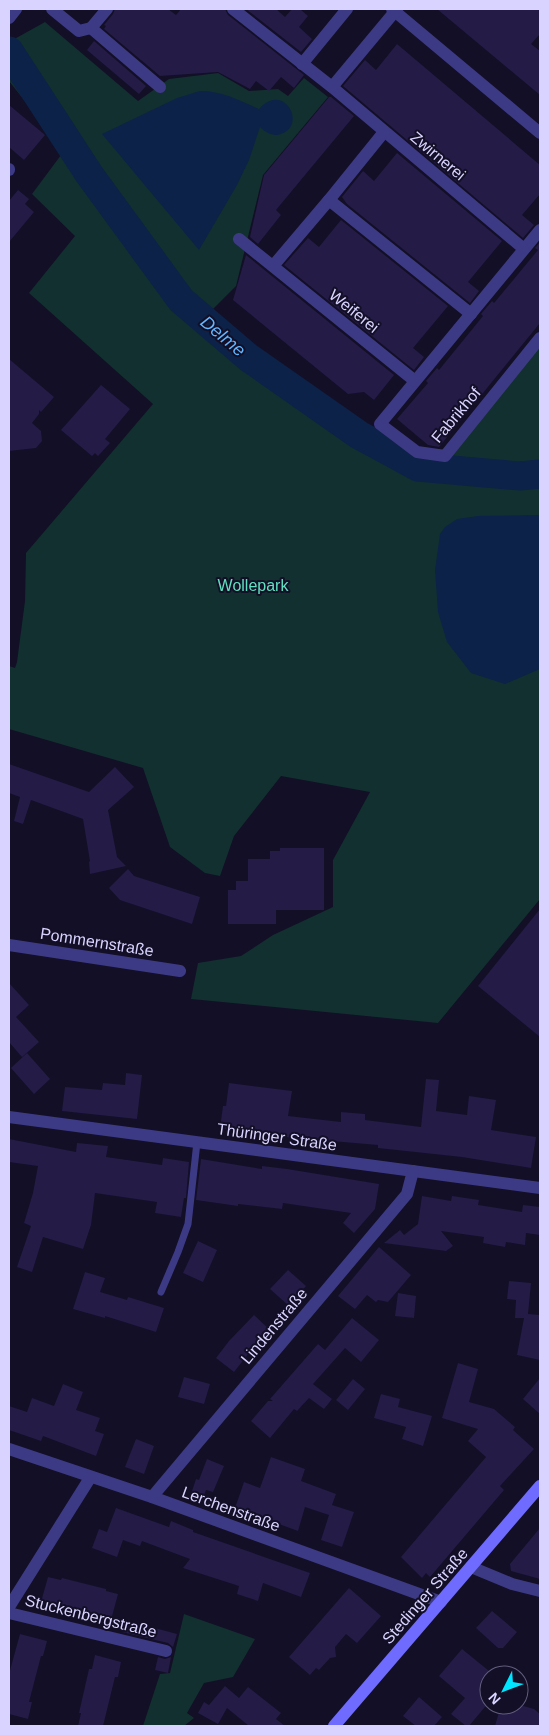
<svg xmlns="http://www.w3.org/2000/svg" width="549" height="1735" font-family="Arial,sans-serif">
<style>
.green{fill:#12302f}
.water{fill:#0c2248}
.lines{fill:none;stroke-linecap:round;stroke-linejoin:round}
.river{stroke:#0c2248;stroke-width:29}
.building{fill:#241b47}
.lane{stroke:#3d3a85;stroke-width:7}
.street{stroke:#3d3a85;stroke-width:12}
.secondary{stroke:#6f6bff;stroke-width:12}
.labels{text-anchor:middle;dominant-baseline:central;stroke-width:4;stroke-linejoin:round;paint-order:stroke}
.street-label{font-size:16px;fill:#d9d4ff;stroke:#130f26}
.park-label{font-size:16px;fill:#5fe0c0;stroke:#130f26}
.water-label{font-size:18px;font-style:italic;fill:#62b6ff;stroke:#130f26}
</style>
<rect width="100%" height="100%" fill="#130f26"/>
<g class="green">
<path d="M45 22 138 101 169 79 218 73 249 91 278 89 288 96 304 78 328 97 263 175 236 286 212 310 289 373 367 428 416 457 446 460 540 345V899L438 1023 191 999 198 963 241 956 273 935 333 907V860L370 792 281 776 234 836 220 876 205 873 170 847 143 768 9 729V666L15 668 17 662 25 601 26 553 153 404 29 293 75 236 32 194 64 151 9 81V42Z"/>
<path d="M184 1614 255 1639 233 1677 204 1683 187 1713 194 1718 184 1726H143L160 1674 170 1673Z"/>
</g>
<g class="water">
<path d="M200 91C222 91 239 100 259 109 283 81 308 124 281 134 273 137 265 132 260 127L249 160 237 185 199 250 102 134 177 98Z"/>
<path d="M540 515V669L505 684 471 673 447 642 438 612 435 570 440 534 445 527 457 519 478 516Z"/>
</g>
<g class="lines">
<path class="river" d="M9 51 89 174 181 300 249 358 359 435 418 467 520 476 540 474"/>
</g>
<g class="building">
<path d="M115 9H168L176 15 181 9H225L228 15 304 75 294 88 281 77 269 91 256 81 250 89 218 72 160 76 104 29 106 26 104 25 113 14Z"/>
<path d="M246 9H276L285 17 292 9H300L308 16 299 27 312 39 301 52Z"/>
<path d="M437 9H540V34L531 44 540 51V95Z"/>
<path d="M94 41 146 86 139 94 87 50Z"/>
<path d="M397 44 540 165V194L522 215 534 225 523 238 343 86 365 60 376 70Z"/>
<path d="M329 97H331L354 116 276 210 281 215 258 244 250 237 264 175Z"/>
<path d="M9 105 45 135 24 160 9 147Z"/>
<path d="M397 153 502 241 468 282 479 291 470 303 347 204 342 197 363 171 374 181Z"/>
<path d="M18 190 29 199 25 204 34 212 9 242V201Z"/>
<path d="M341 220 448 306 413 348 424 357 414 370 284 265 308 238 319 247Z"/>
<path d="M540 242V323L439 447 428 445 397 419 428 383 426 381 437 368 439 370 483 316 481 314 492 301 494 303 538 250 535 248Z"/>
<path d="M246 255 394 375 374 400 364 392 348 394 233 300Z"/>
<path d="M9 359 54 397 41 412 39 410V414L32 423 41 431 42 441 36 448 9 451Z"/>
<path d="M101 385 130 409 105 439 110 443 98 456 95 453 92 456 61 430Z"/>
<path d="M9 764 89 792 115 767 134 787 108 810 117 857 126 866 90 874 89 862 90 861 83 819 31 800 23 824 14 821 20 797 9 793Z"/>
<path d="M280 848H324V910H276V924H228V890H236V881H248V859H270V851H280Z"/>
<path d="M128 869 134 876 200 897 192 924 120 900 109 888Z"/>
<path d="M540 909V1037L478 986Z"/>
<path d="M9 983 29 1005 16 1017 39 1042 22 1057 9 1042Z"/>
<path d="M27 1053 50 1079 34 1094 11 1068Z"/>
<path d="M126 1073 142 1075 137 1119 62 1111 65 1087 102 1090 103 1083 125 1085Z"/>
<path d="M426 1079 439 1080 436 1111 467 1115 469 1096 496 1100 491 1130 536 1137 531 1168 462 1157 378 1148V1145L285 1137 220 1128 223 1106H226L229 1083 292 1091 288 1116 341 1122V1112L365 1114V1120L421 1127Z"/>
<path d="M9 1139 76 1152 77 1143 108 1146 106 1157 162 1165 163 1158 189 1162 186 1198H184L181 1217 155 1213 157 1202 95 1193 91 1225 83 1249 43 1237 32 1272 17 1267 31 1226 24 1223 33 1193 38 1166 9 1162Z"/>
<path d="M201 1159 262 1169V1166L287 1169 379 1184 375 1209 354 1233 343 1223 351 1213 283 1203 282 1209 238 1204V1206L196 1200Z"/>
<path d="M422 1196 451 1201 452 1196 479 1200 478 1205 522 1212 523 1205 540 1207V1235L526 1233 525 1245 506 1242 505 1247 483 1243 484 1237 441 1231 453 1246 446 1251 384 1243 400 1230 404 1235 418 1224Z"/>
<path d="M198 1241 217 1250 203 1282 183 1273Z"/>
<path d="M379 1247 411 1275 388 1302 378 1300 376 1302 367 1295 355 1309 338 1296Z"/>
<path d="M288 1270 306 1286 289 1306 270 1289Z"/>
<path d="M85 1272 105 1278 100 1292 127 1300 128 1297 164 1308 156 1332 105 1316V1318L73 1309Z"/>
<path d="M509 1281 531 1283 528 1314 540 1315V1360L517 1355 524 1318H515L516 1300 507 1299Z"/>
<path d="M398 1293 416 1296 414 1318 395 1316Z"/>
<path d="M254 1315 270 1330 257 1345 256 1344 234 1372 216 1358 229 1341Z"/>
<path d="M352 1318 379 1340 361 1362 345 1348 313 1384 332 1399 324 1409 309 1398 297 1411 294 1409 270 1438 251 1421 268 1401H273L270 1399 318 1344 325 1350Z"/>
<path d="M458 1363 478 1369 469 1402 494 1409 515 1427 513 1430 534 1449 500 1486 504 1490 430 1577 426 1573 422 1578 401 1557 486 1457 468 1441 478 1429 442 1418Z"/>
<path d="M184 1377 210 1384 204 1404 178 1397Z"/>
<path d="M540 1378V1414L523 1399Z"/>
<path d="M353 1379 365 1389 348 1410 336 1400Z"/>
<path d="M63 1384 83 1392 76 1410 100 1418 95 1431 104 1434 96 1456 43 1436 41 1441 9 1430V1406L27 1412 32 1398 54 1406Z"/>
<path d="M381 1394 400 1399 398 1407 432 1416 423 1446 402 1439 406 1427 374 1418Z"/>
<path d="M136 1439 154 1446 144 1474 125 1467Z"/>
<path d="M271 1457 305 1469 301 1481 336 1494 332 1505 354 1512 342 1547 321 1540 329 1515 305 1507 298 1531 235 1508 244 1482 260 1488Z"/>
<path d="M207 1459 224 1466 213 1492 206 1490 203 1498 191 1494 196 1479 199 1480Z"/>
<path d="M116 1508 169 1527 171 1521 193 1530V1532L310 1573 301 1597 263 1583 258 1601 237 1594 239 1586 183 1568 190 1559 142 1541 140 1546 123 1540 117 1557 92 1548 99 1529 107 1532Z"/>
<path d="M540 1528V1579L511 1571 510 1564Z"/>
<path d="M48 1577 61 1580 62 1578 106 1589V1591L118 1594 111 1620 57 1605V1606L41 1602Z"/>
<path d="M349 1588 381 1616 357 1643 346 1634 335 1647 336 1657 330 1658 319 1670 316 1668 310 1675 289 1657Z"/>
<path d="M492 1611 517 1632 503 1648H498L476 1628Z"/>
<path d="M125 1620 177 1634 173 1647 168 1643 122 1632Z"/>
<path d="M20 1634 47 1641 43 1656H41L29 1702H32L28 1719 9 1714V1674Z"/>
<path d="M462 1649 489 1671V1702L469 1726H466L451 1714 465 1698 439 1676Z"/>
<path d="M95 1655 121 1662 118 1677H115L103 1726H78L81 1713H79L89 1669H92Z"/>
<path d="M158 1657 165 1659 171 1657 168 1673 155 1670Z"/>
<path d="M225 1686 239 1698 248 1687 281 1713 276 1719 285 1726H249L227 1708 218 1724 198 1713 204 1702 209 1705Z"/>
<path d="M419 1697 442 1717 434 1726H416L403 1716Z"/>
<path d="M501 1705H520L534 1709 540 1714V1726H495Z"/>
</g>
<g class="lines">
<path class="lane" d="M161 1292 178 1252 188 1224 197 1142"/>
<g class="street">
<path d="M52 9 79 31 91 28"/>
<path d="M107 9 91 28 160 87"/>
<path d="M233 9 332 87 524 249"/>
<path d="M392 9 540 133"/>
<path d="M9 18 16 9"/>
<path d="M302 64 347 9"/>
<path d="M332 87 397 9"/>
<path d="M9 169V170"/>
<path d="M329 200 471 314"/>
<path d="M540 230 380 424 417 452 445 456 540 338"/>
<path d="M239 239 415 381"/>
<path d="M273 266 329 200 384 132"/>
<path d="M9 945 180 971"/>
<path d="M9 1117 540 1188"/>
<path d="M9 1449 152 1497 441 1602"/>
<path d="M152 1497 407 1194 413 1171"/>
<path d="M471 1567 512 1584 540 1591"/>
<path d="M9 1607 90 1478"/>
<path d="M9 1613 166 1651"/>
</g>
<path class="secondary" d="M334 1726 540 1486"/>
</g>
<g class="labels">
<g class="street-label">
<text transform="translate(438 156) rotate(40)">Zwirnerei</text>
<text transform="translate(354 311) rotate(39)">Weiferei</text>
<text transform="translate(456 415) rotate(-50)">Fabrikhof</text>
<text transform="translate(97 942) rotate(9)">Pommernstraße</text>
<text transform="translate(277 1137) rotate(8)">Thüringer Straße</text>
<text transform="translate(274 1326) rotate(-50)">Lindenstraße</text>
<text transform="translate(231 1509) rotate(20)">Lerchenstraße</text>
<text transform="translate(425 1596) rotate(-49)">Stedinger Straße</text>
<text transform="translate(91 1616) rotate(14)">Stuckenbergstraße</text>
</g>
<g class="park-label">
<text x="253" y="585">Wollepark</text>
</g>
<g class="water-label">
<text transform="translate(223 336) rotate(40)">Delme</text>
</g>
</g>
<rect width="549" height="1735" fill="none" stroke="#d9d4ff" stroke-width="20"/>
<g transform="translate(504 1690) rotate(228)"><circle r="24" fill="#130f26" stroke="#625e7d"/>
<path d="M0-4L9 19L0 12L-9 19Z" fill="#00e5ff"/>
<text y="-8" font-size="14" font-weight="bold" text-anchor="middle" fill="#d9d4ff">N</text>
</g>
</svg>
